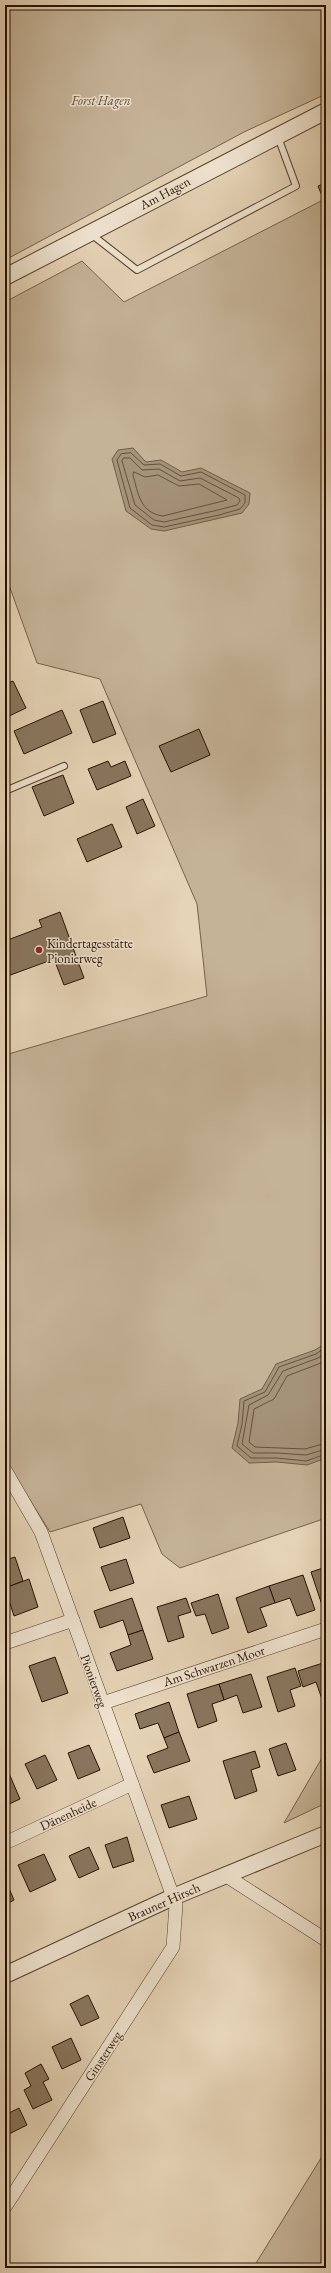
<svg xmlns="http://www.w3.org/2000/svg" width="331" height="2273" font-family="'EB Garamond',serif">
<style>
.green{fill:#c5b398;stroke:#75624c}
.water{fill:#a49279;stroke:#715e49}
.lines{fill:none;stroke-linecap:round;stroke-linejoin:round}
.shore{stroke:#64523c;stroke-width:1}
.building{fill:#89765f;stroke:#251100}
.service-casing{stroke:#55422e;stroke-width:8}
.minor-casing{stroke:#55422e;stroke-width:14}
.tertiary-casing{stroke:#55422e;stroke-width:18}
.service{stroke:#efe3d0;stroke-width:6}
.minor{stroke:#efe3d0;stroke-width:13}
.tertiary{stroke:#efe3d0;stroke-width:16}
.poi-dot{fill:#8f2418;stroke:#efe3d0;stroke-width:1.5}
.labels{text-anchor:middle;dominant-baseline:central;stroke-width:3;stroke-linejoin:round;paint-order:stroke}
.park-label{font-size:13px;font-style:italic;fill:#5d4a35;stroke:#efe3d0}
.street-label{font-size:13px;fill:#251100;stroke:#efe3d0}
.poi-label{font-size:13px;fill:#251100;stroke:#efe3d0;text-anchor:start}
</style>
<rect width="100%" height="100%" fill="#e6d4b7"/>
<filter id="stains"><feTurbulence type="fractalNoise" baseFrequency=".005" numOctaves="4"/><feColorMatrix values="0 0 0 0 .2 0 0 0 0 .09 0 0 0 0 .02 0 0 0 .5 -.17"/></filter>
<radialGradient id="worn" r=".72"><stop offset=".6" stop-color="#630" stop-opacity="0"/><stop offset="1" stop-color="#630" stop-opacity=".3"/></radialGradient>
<g class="green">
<path d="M5 5H326V94L244 132 5 260Z"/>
<path d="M321 201 326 216V1518L180 1568 162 1554 141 1504 50 1532 5 1460V1055L207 996 197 904 100 679 37 663 5 574V302L82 261 124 302Z"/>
<path d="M326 1751V1803L284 1823Z"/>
<path d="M326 2150V2268H253Z"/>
</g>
<g class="water">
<path d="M133 448 146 462 161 460 182 472 201 468 250 493 249 504 242 513 164 531 151 529 126 511 112 459 118 450Z"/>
<path d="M326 1343V1458L307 1465 277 1462 249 1463 232 1448 238 1423 240 1399 262 1389 276 1364 315 1350Z"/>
</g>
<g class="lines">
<g class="shore">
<path d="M131 453 144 465 160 464 181 476 201 472 245 495V503L240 509 219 515 164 527 152 525 130 508 117 460 121 454Z"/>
<path d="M124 458H130L142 470 159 469 180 481 200 478 239 498 240 501 237 505 218 510 164 522 154 520 135 505 122 461Z"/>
<path d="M134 472 145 477 158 475 179 486 199 484 227 500 163 516C140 513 138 493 133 475Z"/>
<path d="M326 1347 316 1354 279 1367 265 1392 244 1401 242 1424 237 1446 251 1458H277L306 1461 326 1454"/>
<path d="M326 1353 318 1358 283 1371 268 1395 249 1405 242 1444 253 1453H277L306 1455 326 1449"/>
<path d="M326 1361 287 1376 274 1399 254 1409 249 1442 255 1447 305 1449 326 1443"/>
</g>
</g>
<g class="building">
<path d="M326 183V202L325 203 318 186Z"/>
<path d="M13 681 26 708 5 718V684Z"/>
<path d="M103 701 116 734 93 743 80 710Z"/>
<path d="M62 710 72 733 24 754 14 731Z"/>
<path d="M199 729 210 755 171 772 159 746Z"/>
<path d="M108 761 111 767 125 761 131 776 97 790 88 769Z"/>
<path d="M63 775 74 803 44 816 32 787Z"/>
<path d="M143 799 155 826 137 834 126 807Z"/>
<path d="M112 824 122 847 87 862 77 839Z"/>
<path d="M60 912 84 978 64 985 54 959 5 977V941L42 927 39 920Z"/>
<path d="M123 1517 130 1538 100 1548 93 1528Z"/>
<path d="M15 1557 23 1581 5 1588V1560Z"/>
<path d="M126 1559 134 1583 110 1591 101 1567Z"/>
<path d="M326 1567V1607L323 1608 311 1572Z"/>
<path d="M303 1575 315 1610 297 1616 290 1598 275 1603 269 1586Z"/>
<path d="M29 1579 38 1607 14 1616 5 1588Z"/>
<path d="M269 1586 275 1603 260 1608 267 1626 248 1633 236 1598Z"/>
<path d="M218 1594 229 1628 212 1634 205 1614 196 1616 191 1603Z"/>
<path d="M132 1598 143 1630 128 1635 123 1620 100 1628 94 1611Z"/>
<path d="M186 1598 191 1612 178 1616 184 1637 168 1642 157 1607Z"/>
<path d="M143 1630 153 1659 117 1671 110 1653 131 1645 128 1635Z"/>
<path d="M55 1657 68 1693 42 1702 29 1666Z"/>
<path d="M326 1662V1701L323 1702 316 1682 303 1687 298 1671Z"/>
<path d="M295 1668 301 1686 290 1690 295 1706 278 1712 267 1677Z"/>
<path d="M251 1674 262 1707 243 1713 237 1695 224 1700 219 1684Z"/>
<path d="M219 1684 224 1700 212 1704 217 1721 198 1728 187 1694Z"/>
<path d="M169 1702 179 1732 164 1738 158 1723 140 1729 135 1714Z"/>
<path d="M179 1732 190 1761 154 1773 147 1756 168 1748 164 1738Z"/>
<path d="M286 1743 296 1770 278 1776 269 1749Z"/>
<path d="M89 1745 100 1770 78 1779 68 1753Z"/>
<path d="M255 1751 260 1767 251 1770 257 1791 235 1799 223 1761Z"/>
<path d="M45 1755 57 1780 37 1789 25 1764Z"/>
<path d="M8 1771 20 1799 5 1806V1773Z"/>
<path d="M189 1796 197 1819 169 1828 161 1805Z"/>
<path d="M127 1837 134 1861 113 1868 105 1845Z"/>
<path d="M89 1847 99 1869 79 1878 69 1856Z"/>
<path d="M44 1854 56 1880 30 1892 18 1865Z"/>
<path d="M5 1879 14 1900 5 1905Z"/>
<path d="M88 1995 99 2018 81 2026 70 2004Z"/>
<path d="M71 2038 81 2060 62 2069 52 2047Z"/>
<path d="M41 2064 49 2079 43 2082 52 2100 33 2109 24 2090 31 2086 25 2073Z"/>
<path d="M19 2108 27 2125 5 2136V2115Z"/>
</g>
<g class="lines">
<defs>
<g id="service">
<path d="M91 234 137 270 296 186 278 137"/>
<path d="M5 791 64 766"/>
</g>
<g id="minor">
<path d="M5 1470 41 1532 176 1905 173 1947 5 2207"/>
<path d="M5 1643 73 1620"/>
<path d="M103 1703 326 1629"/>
<path d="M5 1843 132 1784"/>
<path d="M225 1875 326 1940"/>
</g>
<g id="tertiary">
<path d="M5 277 326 111"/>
<path d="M5 1975 173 1897 326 1834"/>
</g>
</defs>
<use href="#service" class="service-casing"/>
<use href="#minor" class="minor-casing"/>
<use href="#tertiary" class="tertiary-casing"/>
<use href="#service" class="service"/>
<use href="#minor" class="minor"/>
<use href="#tertiary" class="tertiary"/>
</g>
<circle class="poi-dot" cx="39" cy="950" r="4"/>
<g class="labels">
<g class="park-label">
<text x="101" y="100">Forst Hagen</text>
</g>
<g class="street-label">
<text transform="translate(165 193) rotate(-28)">Am Hagen</text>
<text transform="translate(214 1666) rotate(-18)">Am Schwarzen Moor</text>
<text transform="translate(94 1681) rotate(70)">Pionierweg</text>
<text transform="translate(68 1814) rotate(-25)">Dänenheide</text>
<text transform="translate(164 1902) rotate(-24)">Brauner Hirsch</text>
<text transform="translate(103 2056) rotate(-57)">Ginsterweg</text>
</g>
<g class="poi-label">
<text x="47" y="943">Kindertagesstätte<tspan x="47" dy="15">Pionierweg</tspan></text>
</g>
</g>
<rect width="331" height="2273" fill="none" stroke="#e6d4b7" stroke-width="20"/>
<rect x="6" y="6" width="319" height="2261" fill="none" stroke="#251100" stroke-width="2"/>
<rect x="10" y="10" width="311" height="2253" fill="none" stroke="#251100"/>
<rect width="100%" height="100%" filter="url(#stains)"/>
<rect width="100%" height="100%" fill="url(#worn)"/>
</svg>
